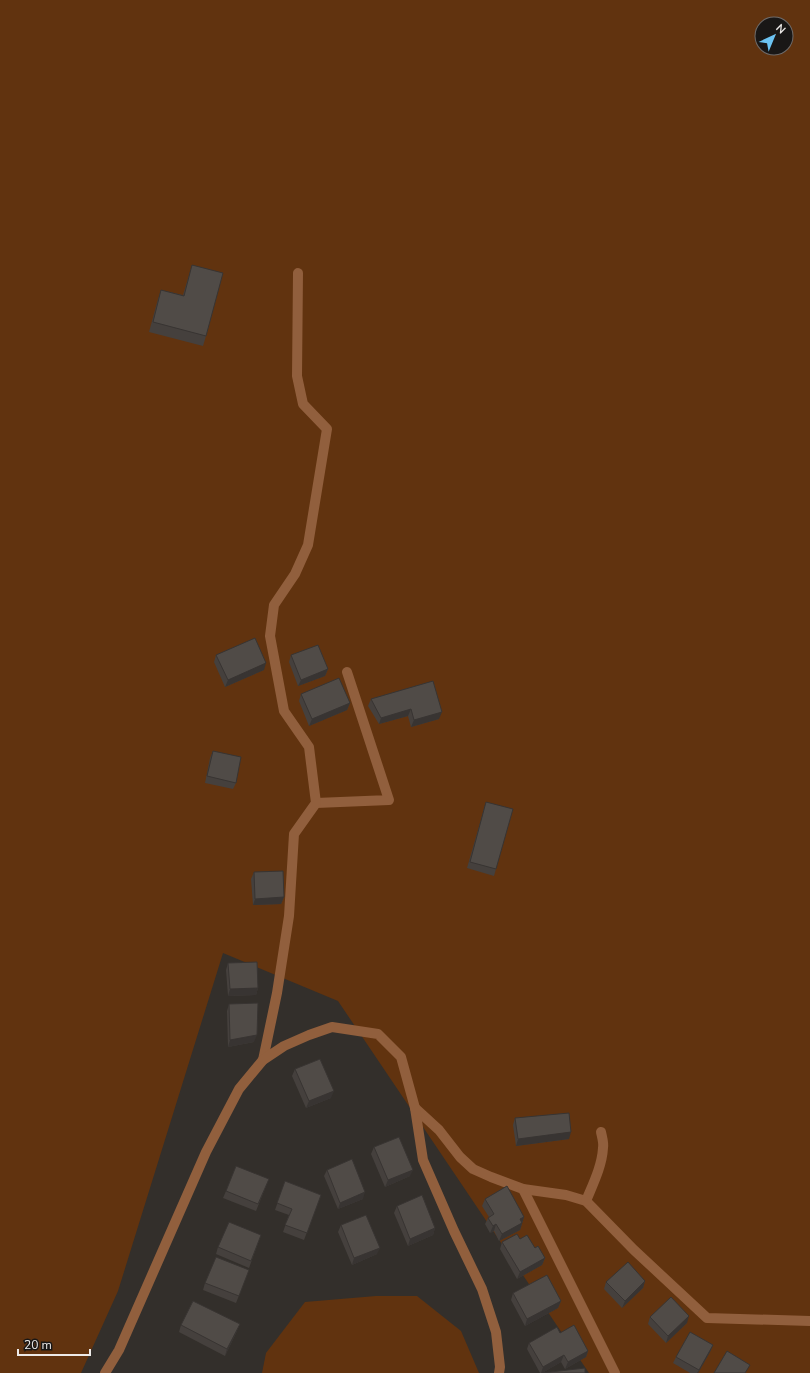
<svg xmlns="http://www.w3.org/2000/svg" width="810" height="1373" font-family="'Nunito Sans',sans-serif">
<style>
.green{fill:#61330f;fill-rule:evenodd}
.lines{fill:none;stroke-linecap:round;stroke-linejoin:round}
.minor{stroke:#915f3d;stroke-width:10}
.wall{fill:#45403d}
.shaded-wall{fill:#383432}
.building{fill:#504b47;stroke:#383432}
</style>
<rect width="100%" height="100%" fill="#332f2b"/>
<g class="green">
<path d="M0 0H810V1373H589L338 1001 223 953 118 1291 81 1373H0ZM762 24H786V48H762Z"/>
<path d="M376 1296H417L461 1331 479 1373H262L266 1353 305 1302Z"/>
</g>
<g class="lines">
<g class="minor">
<path d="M316 803 389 800 347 672"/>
<path d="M263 1060 277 993 289 916 294 834 316 803 309 747 284 711 270 636 274 605 295 574 308 545 327 429 303 404 297 376 298 273"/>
<path d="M415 1108 439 1130 460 1157 473 1169 491 1177 523 1189 566 1195 586 1201 634 1250 707 1318 810 1321"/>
<path d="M523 1189 615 1373"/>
<path d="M586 1201C593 1184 602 1166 603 1148 604 1143 602 1137 601 1132"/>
<path d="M105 1373 119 1350 206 1152 239 1089 263 1060 284 1046 309 1035 332 1027 378 1034 401 1057 415 1108 423 1160 454 1231 482 1289 496 1332 500 1367 499 1373"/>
</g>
</g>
<g class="wall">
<path d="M192 265 206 336 203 346 149 332 158 299 161 290 183 295Z"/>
<path d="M216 655 264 670 225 687 214 662Z"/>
<path d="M291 655 328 669 325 676 298 686 289 662Z"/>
<path d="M433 681 439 719 411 727 408 716 379 724 368 706 371 699Z"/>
<path d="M301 694 350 703 347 710 309 726 299 701Z"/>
<path d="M213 751 236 783 233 789 205 783 210 758Z"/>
<path d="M486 802 496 869 494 876 467 868 484 809Z"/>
<path d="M254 872 284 897 281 904 253 905 251 879Z"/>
<path d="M228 963 258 988 256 995 228 996 226 970Z"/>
<path d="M229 1004 254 1042 228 1047 227 1011Z"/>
<path d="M295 1069 331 1098 306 1108 292 1076Z"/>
<path d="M515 1118 569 1139 516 1146 513 1125Z"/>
<path d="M374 1147 410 1176 385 1187 371 1154Z"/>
<path d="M327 1170 363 1199 338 1209 324 1176Z"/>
<path d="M285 1181 321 1195 304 1240 283 1232 289 1215 275 1210Z"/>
<path d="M266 1186 256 1211 223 1198 226 1191Z"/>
<path d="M485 1199 524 1217 520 1230 499 1241 494 1231 490 1233 485 1224 488 1218 489 1217 482 1206Z"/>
<path d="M397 1206 435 1228 433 1235 408 1246 394 1213Z"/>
<path d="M341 1225 377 1254 352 1265 338 1232Z"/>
<path d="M261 1235 249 1268 216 1254 218 1247Z"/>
<path d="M520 1239 535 1248 545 1258 542 1265 517 1279 500 1249 502 1242Z"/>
<path d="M249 1270 236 1303 203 1290 205 1283Z"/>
<path d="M645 1281 643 1288 622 1308 604 1289 606 1282Z"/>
<path d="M513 1293 561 1301 558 1308 525 1326 511 1300Z"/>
<path d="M650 1317 687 1323 666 1343 648 1324Z"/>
<path d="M181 1325 237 1331 225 1356 179 1332Z"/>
<path d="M560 1333 588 1351 586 1357 565 1369 561 1362 542 1373H540L527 1349 529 1343Z"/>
<path d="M713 1345 710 1352 698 1373H690L673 1363 676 1357Z"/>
</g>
<g class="shaded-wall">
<path d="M266 663 264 670 225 687 228 680Z"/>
<path d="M328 669 325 676 298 686 301 680Z"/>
<path d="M350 703 347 710 309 726 312 719Z"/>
<path d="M411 709 408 716 379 724 381 718Z"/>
<path d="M442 712 439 719 411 727 414 720Z"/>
<path d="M284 897 281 904 253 905 255 899Z"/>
<path d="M258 988 256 995 228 996 230 989Z"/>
<path d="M257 1035 254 1042 228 1047 230 1040Z"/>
<path d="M334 1091 331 1098 306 1108 309 1101Z"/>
<path d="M571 1132 569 1139 516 1146 518 1139Z"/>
<path d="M413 1170 410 1176 385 1187 388 1180Z"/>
<path d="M365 1192 363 1199 338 1209 340 1203Z"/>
<path d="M524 1217 520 1230 499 1241 502 1234 520 1219Z"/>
<path d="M496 1224 494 1231 490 1233 493 1226Z"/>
<path d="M435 1228 433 1235 408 1246 410 1239Z"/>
<path d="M380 1248 377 1254 352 1265 354 1258Z"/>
<path d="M545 1258 542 1265 517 1279 520 1272Z"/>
<path d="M645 1281 643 1288 622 1308 625 1301Z"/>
<path d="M561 1301 558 1308 525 1326 527 1319Z"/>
<path d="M689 1316 687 1323 666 1343 668 1336Z"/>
<path d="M240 1324 237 1331 225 1356 227 1349Z"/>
<path d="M713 1345 710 1352 698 1373H697L699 1370Z"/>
<path d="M588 1351 586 1357 565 1369 568 1362Z"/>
<path d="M564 1355 561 1362 542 1373H541L543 1367Z"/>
</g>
<g class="building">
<path d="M192 265 223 273 206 336 153 322 161 290 184 296Z"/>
<path d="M255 638 266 663 228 680 216 655Z"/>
<path d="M318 645 328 669 301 680 291 655Z"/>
<path d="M339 678 350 703 312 719 301 694Z"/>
<path d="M433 681 442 712 414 720 411 709 381 718 371 699Z"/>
<path d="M213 751 241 757 236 783 207 776Z"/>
<path d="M486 802 513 809 496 869 470 862Z"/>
<path d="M283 871 284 897 255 899 254 872Z"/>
<path d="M257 962 258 988 230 989 228 963Z"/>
<path d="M258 1003 257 1035 230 1040 229 1004Z"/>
<path d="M320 1059 334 1091 309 1101 295 1069Z"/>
<path d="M569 1113 571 1132 518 1139 515 1118Z"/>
<path d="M399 1137 413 1170 388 1180 374 1147Z"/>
<path d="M352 1159 365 1192 340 1203 327 1170Z"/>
<path d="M236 1166 269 1179 258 1204 226 1191Z"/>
<path d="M285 1181 321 1195 307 1233 285 1225 292 1209 277 1203Z"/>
<path d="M507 1186 524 1217 520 1219 522 1223 502 1234 496 1224 493 1226 488 1218 494 1214 485 1199Z"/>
<path d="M422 1195 435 1228 410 1239 397 1206Z"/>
<path d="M366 1215 380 1248 354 1258 341 1225Z"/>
<path d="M229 1222 261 1235 251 1261 218 1247Z"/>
<path d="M517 1234 520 1239 527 1235 535 1248 538 1246 545 1258 520 1272 502 1242Z"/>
<path d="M216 1257 249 1270 239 1296 205 1283Z"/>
<path d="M628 1262 645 1281 625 1301 606 1282Z"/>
<path d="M547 1275 561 1301 527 1319 513 1293Z"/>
<path d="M671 1297 689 1316 668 1336 650 1317Z"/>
<path d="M193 1301 240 1324 227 1349 181 1325Z"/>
<path d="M574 1325 588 1351 568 1362 564 1355 543 1367 529 1343 557 1327 560 1333Z"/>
<path d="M690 1332 713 1345 699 1370 676 1357Z"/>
<path d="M727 1351 750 1365 745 1373H714Z"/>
<path d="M585 1368V1373H542Z"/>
</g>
<g transform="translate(774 36) rotate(44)"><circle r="19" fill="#191716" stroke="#6e6b6a"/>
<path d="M0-3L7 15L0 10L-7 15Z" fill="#6cc3f2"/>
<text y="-6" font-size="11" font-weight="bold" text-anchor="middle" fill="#edeae8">N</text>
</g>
<path d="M18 1349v6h72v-6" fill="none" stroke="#edeae8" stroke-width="2"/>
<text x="24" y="1349" font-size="12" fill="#edeae8" stroke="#191716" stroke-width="3" paint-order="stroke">20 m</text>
</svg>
